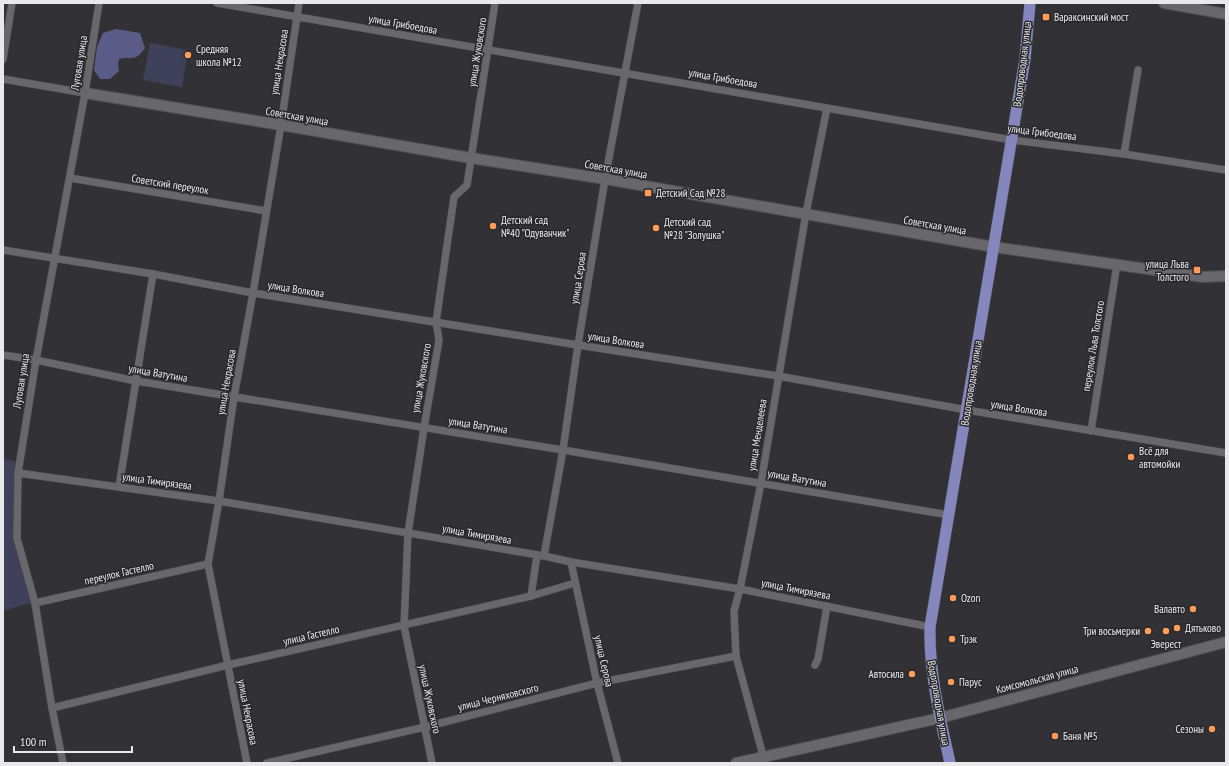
<svg xmlns="http://www.w3.org/2000/svg" width="1229" height="766" font-family="'PT Sans Narrow',sans-serif">
<style>
.green{fill:#3f4059}
.forest{fill:#5a5b87}
.lines{fill:none;stroke-linecap:round;stroke-linejoin:round}
.street-casing{stroke:#505053;stroke-width:8}
.secondary-casing{stroke:#505053;stroke-width:12}
.primary-casing{stroke:#505053;stroke-width:12}
.street{stroke:#68686c;stroke-width:7}
.secondary{stroke:#68686c;stroke-width:10}
.primary{stroke:#8586be;stroke-width:11}
.poi-dot{fill:#fe9c58;stroke:#28282c;stroke-width:1.5}
.labels{text-anchor:middle;dominant-baseline:central;stroke-width:3;stroke-linejoin:round;paint-order:stroke}
.poi-label{font-size:11px;fill:#e9e9eb;stroke:#28282c;text-anchor:start}
.street-label{font-size:11px;fill:#e9e9eb;stroke:#28282c}
</style>
<rect width="100%" height="100%" fill="#323236"/>
<g class="green">
<path d="M150 43 188 50 182 87 143 80Z"/>
<path d="M3 459 17 462 14 539 33 602 3 611Z"/>
</g>
<path class="forest" d="M116 29 140 33 145 48C135 62 134 56 119 59L118 64 119 71 110 79H100L94 70 97 47 103 33Z"/>
<g class="lines">
<defs>
<g id="street">
<path d="M217 3 1012 140 1124 154 1226 170"/>
<path d="M3 59 12 3"/>
<path d="M3 79 85 93"/>
<path d="M1124 154 1138 70"/>
<path d="M70 178 266 211"/>
<path d="M3 250 153 274 253 293 578 345 778 376 967 410 1226 453"/>
<path d="M3 355 36 360 136 381 563 450 949 515"/>
<path d="M1091 431 1117 264"/>
<path d="M18 473 219 501 544 556 571 562 740 589 930 627"/>
<path d="M119 487 153 274"/>
<path d="M544 556 563 450 578 345 605 179 638 3"/>
<path d="M571 562 597 683 618 763"/>
<path d="M531 596 537 555"/>
<path d="M35 603 208 564"/>
<path d="M815 665 818 659 827 606"/>
<path d="M52 708 228 665 531 596 575 583"/>
<path d="M63 763 52 708 35 603 17 538 18 473 36 360 85 93 99 3"/>
<path d="M247 763 208 564 219 501 234 397 253 293 281 125 299 3"/>
<path d="M267 763 425 727 597 683 736 656"/>
<path d="M432 763 404 626 408 533 424 428 439 340 436 322 454 197 467 185 495 3"/>
<path d="M765 763 736 656 734 611 740 589 761 483 806 213 827 108"/>
</g>
<g id="secondary">
<path d="M1164 3 1226 14"/>
<path d="M85 93 281 125 471 158 605 179 994 247 1203 277 1226 276"/>
<path d="M736 763 940 718 1226 642"/>
</g>
<path id="primary" d="M950 763C940 718 929 673 930 627L1025 59 1030 3"/>
</defs>
<use href="#street" class="street-casing"/>
<use href="#secondary" class="secondary-casing"/>
<use href="#primary" class="primary-casing"/>
<use href="#street" class="street"/>
<use href="#secondary" class="secondary"/>
<use href="#primary" class="primary"/>
</g>
<g class="poi-dot">
<rect x="1042" y="13" width="8" height="8" rx="2"/>
<circle cx="188" cy="55" r="4"/>
<rect x="644" y="189" width="8" height="8" rx="2"/>
<circle cx="493" cy="226" r="4"/>
<circle cx="656" cy="228" r="4"/>
<rect x="1193" y="266" width="8" height="8" rx="2"/>
<circle cx="1131" cy="457" r="4"/>
<circle cx="953" cy="598" r="4"/>
<circle cx="1193" cy="609" r="4"/>
<circle cx="1177" cy="628" r="4"/>
<circle cx="1148" cy="631" r="4"/>
<circle cx="1166" cy="631" r="4"/>
<circle cx="952" cy="639" r="4"/>
<circle cx="912" cy="674" r="4"/>
<circle cx="951" cy="682" r="4"/>
<circle cx="1212" cy="729" r="4"/>
<circle cx="1055" cy="736" r="4"/>
</g>
<g class="labels">
<g class="poi-label">
<text x="1054" y="17">Вараксинский мост</text>
<text x="196" y="49">Средняя<tspan x="196" dy="13">школа №12</tspan></text>
<text x="656" y="193">Детский Сад №28</text>
<text x="501" y="220">Детский сад<tspan x="501" dy="13">№40 "Одуванчик"</tspan></text>
<text x="664" y="222">Детский сад<tspan x="664" dy="13">№28 "Золушка"</tspan></text>
<text x="1189" y="264" text-anchor="end">улица Льва<tspan x="1189" dy="13">Толстого</tspan></text>
<text x="1139" y="451">Всё для<tspan x="1139" dy="13">автомойки</tspan></text>
<text x="961" y="598">Ozon</text>
<text x="1185" y="609" text-anchor="end">Валавто</text>
<text x="1185" y="628">Дятьково</text>
<text x="1140" y="631" text-anchor="end">Три восьмерки</text>
<text x="960" y="639">Трэк</text>
<text x="1166" y="644" text-anchor="middle">Эверест</text>
<text x="904" y="674" text-anchor="end">Автосила</text>
<text x="959" y="682">Парус</text>
<text x="1204" y="729" text-anchor="end">Сезоны</text>
<text x="1063" y="736">Баня №5</text>
</g>
<g class="street-label">
<text transform="translate(403 24) rotate(10)">улица Грибоедова</text>
<text transform="translate(477 52) rotate(-81)">улица Жуковского</text>
<text transform="translate(279 62) rotate(-81)">улица Некрасова</text>
<text transform="translate(79 63) rotate(-81)">Луговая улица</text>
<text transform="translate(1022 64) rotate(-83)">Водопроводная улица</text>
<text transform="translate(723 78) rotate(10)">улица Грибоедова</text>
<text transform="translate(297 116) rotate(10)">Советская улица</text>
<text transform="translate(1042 132) rotate(7)">улица Грибоедова</text>
<text transform="translate(616 169) rotate(10)">Советская улица</text>
<text transform="translate(170 184) rotate(9)">Советский переулок</text>
<text transform="translate(935 225) rotate(10)">Советская улица</text>
<text transform="translate(578 278) rotate(-81)">улица Серова</text>
<text transform="translate(296 289) rotate(9)">улица Волкова</text>
<text transform="translate(616 340) rotate(9)">улица Волкова</text>
<text transform="translate(1093 346) rotate(-81)">переулок Льва Толстого</text>
<text transform="translate(158 373) rotate(10)">улица Ватутина</text>
<text transform="translate(421 378) rotate(-80)">улица Жуковского</text>
<text transform="translate(21 381) rotate(-81)">Луговая улица</text>
<text transform="translate(226 382) rotate(-80)">улица Некрасова</text>
<text transform="translate(971 383) rotate(-81)">Водопроводная улица</text>
<text transform="translate(1019 408) rotate(9)">улица Волкова</text>
<text transform="translate(478 425) rotate(9)">улица Ватутина</text>
<text transform="translate(757 435) rotate(-81)">улица Менделеева</text>
<text transform="translate(797 478) rotate(10)">улица Ватутина</text>
<text transform="translate(157 481) rotate(8)">улица Тимирязева</text>
<text transform="translate(477 534) rotate(10)">улица Тимирязева</text>
<text transform="translate(119 573) rotate(-13)">переулок Гастелло</text>
<text transform="translate(796 589) rotate(11)">улица Тимирязева</text>
<text transform="translate(311 635) rotate(-13)">улица Гастелло</text>
<text transform="translate(604 661) rotate(77)">улица Серова</text>
<text transform="translate(1037 679) rotate(-15)">Комсомольская улица</text>
<text transform="translate(498 697) rotate(-14)">улица Черняховского</text>
<text transform="translate(430 699) rotate(78)">улица Жуковского</text>
<text transform="translate(939 703) rotate(80)">Водопроводная улица</text>
<text transform="translate(248 712) rotate(79)">улица Некрасова</text>
</g>
</g>
<rect width="1229" height="766" fill="none" stroke="#e9e9eb" stroke-width="8"/>
<path d="M14 746v6h118v-6" fill="none" stroke="#e9e9eb" stroke-width="2"/>
<text x="20" y="746" font-size="12" fill="#e9e9eb" stroke="#28282c" stroke-width="3" paint-order="stroke">100 m</text>
</svg>
